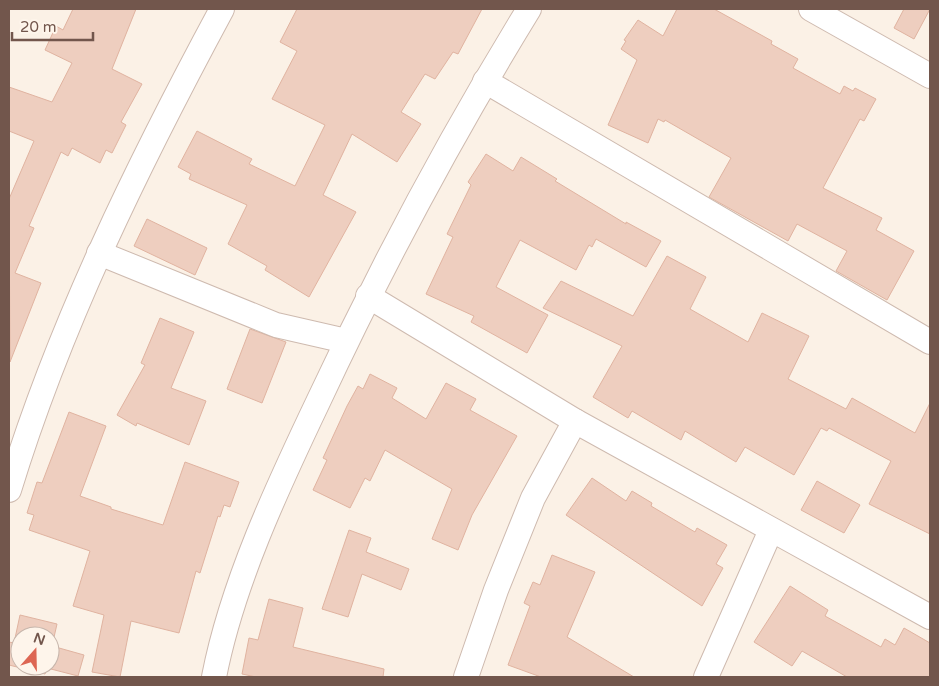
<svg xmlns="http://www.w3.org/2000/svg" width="939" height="686" font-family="'Varela Round',sans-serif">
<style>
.building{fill:#eecebf;stroke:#e0b3a0;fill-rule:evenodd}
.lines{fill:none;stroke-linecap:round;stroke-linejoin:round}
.street-casing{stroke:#cebaaf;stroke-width:26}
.street{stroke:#fff;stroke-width:24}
</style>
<rect width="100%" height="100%" fill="#fbf1e6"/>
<g class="building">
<path d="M73 9H136L112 69 142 84 121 122 126 125 112 153 106 150 100 163 72 148 68 156 61 152 29 226 34 228 15 273 41 283 10 362 9 199 34 141 9 131V87L52 102 72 63 45 50 56 26 63 30Z"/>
<path d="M297 9H482L458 54 453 52 435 79 425 74 401 112 421 124 397 162 352 134 323 195 356 212 309 297 265 270 267 266 228 244 247 205 189 179 191 174 178 167 197 131 252 159 249 164 295 186 325 125 272 99 297 51 280 42Z"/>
<path d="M677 9H714L772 41 771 44 798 59 793 68 840 94 844 86 853 91 855 88 876 99 864 121 860 119 823 188 882 218 876 230 914 251 887 300 836 271 847 251 797 224 788 241 709 197 731 158 665 120 664 122 658 119 648 143 608 125 637 60 621 49 626 41 624 40 638 20 663 36Z"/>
<path d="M904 9H930L914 39 894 28Z"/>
<path d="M486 154 513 171 521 157 557 179 555 181 626 224V222L661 241 646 267 596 239 592 247 589 245 576 270 520 240 496 287 548 315 527 353 471 322 474 316 426 294 453 237 447 234 471 185 468 182Z"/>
<path d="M147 219 207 248 195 275 134 246Z"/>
<path d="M667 256 706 277 690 309 748 342 762 313 809 336 788 379 846 409 852 398 915 433 930 403V534L869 504 891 461 829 428 827 431 821 428 794 475 745 447 736 462 685 431 681 440 632 411 628 418 593 397 622 346 543 308 561 281 633 316Z"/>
<path d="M160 318 194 332 171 388 206 401 189 445 137 423 136 426 117 415 145 365 141 363Z"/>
<path d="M250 329 286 342 262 403 227 389Z"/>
<path d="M370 374 397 388 392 398 426 419 446 383 476 399 470 410 517 436 472 515 458 550 432 539 452 489 385 450 370 481 365 478 350 508 313 490 327 460 323 458 347 406 358 386 363 389Z"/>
<path d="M69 412 106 426 80 496 111 507V509L163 525 185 462 239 482 230 507 224 505 220 517 218 516 200 573 196 571 179 633 131 621 120 677 92 672 104 615 73 606 90 551 29 530 34 515 27 513 37 482 42 483Z"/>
<path d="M592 478 626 501 632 491 652 503 651 506 695 532 697 528 727 545 716 564 723 568 702 606 566 515Z"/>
<path d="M817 481 860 505 844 533 801 510Z"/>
<path d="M349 530 371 538 366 552 409 569 401 590 362 574 348 617 322 609Z"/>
<path d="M552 555 595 572 567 637 634 677H541L508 665 530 606 524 603 533 582 540 585Z"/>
<path d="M790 586 828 610 825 616 881 647 885 639 895 645 904 628 930 643V677H847L802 651 792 666 754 642Z"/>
<path d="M269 599 303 608 293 647 384 669 383 677H256L242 674 249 638 258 640Z"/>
<path d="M20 615 57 624 52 646 84 655 78 676 47 668 45 674 9 665V642L14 643ZM20 636H50V666H20Z"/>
</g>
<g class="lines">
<defs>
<g id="street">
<path d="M811 9 930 76"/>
<path d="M485 81 930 342"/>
<path d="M99 253 276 325 346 341"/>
<path d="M368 296 575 421 930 617"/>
<path d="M9 490C60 323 139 163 222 9"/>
<path d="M214 677C232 584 277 488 318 402 381 267 451 136 529 9"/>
<path d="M466 677 496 590 533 498 575 421"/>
<path d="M706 677 771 530"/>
</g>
</defs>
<use href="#street" class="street-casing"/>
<use href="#street" class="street"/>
</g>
<rect width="939" height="686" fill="none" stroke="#72564c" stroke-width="20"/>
<g transform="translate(35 651) rotate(20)"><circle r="24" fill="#fef5eb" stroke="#c6b5ab"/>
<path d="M0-4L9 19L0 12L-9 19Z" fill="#dd6653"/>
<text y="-8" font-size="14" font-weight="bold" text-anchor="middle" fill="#72564c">N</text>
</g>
<path d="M12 32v8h81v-8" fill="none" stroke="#72564c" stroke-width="2.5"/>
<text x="20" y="32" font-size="15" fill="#72564c" stroke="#fef5eb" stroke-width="4" paint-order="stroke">20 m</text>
</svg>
